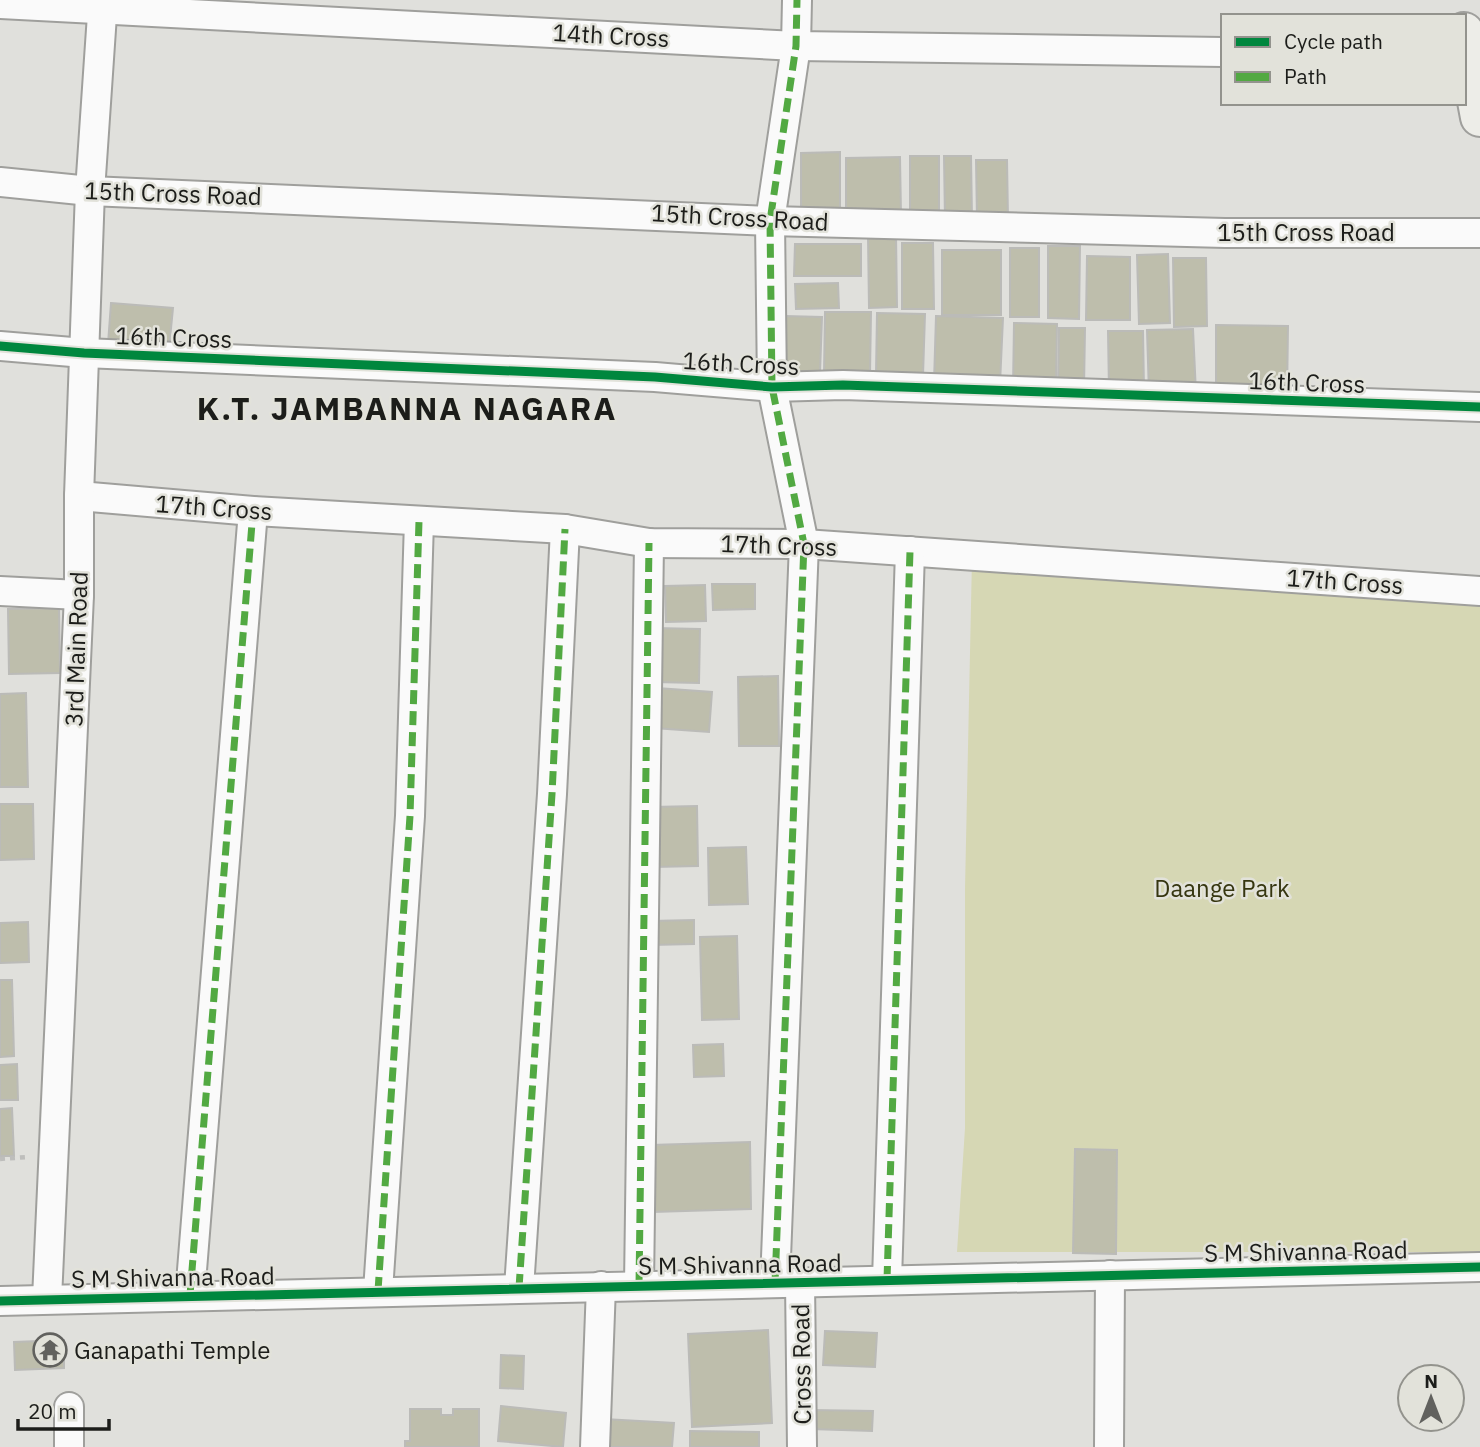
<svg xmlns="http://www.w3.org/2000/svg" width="1480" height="1447" font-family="'IBM Plex Sans',sans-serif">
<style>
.park{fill:#d6d7b4}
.building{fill:#bebeac;stroke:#bbbbb8;stroke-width:2}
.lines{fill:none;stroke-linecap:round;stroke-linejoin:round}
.street-casing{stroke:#9f9f9c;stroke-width:32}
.secondary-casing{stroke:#9f9f9c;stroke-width:42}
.path{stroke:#bebebc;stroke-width:4.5;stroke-dasharray:5 5;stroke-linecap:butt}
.street{stroke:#fafafa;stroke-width:28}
.secondary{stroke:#edede8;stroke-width:38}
.quiet{stroke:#52a942;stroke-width:7;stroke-dasharray:14 7;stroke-linecap:butt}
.cycleway-casing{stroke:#e2e2da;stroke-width:13}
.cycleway{stroke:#00873e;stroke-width:9}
.labels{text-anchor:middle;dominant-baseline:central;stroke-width:5;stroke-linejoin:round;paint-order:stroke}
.street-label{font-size:24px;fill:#1c1d1a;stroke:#e2e2da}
.park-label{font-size:24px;fill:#363610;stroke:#e2e2da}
.poi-label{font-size:24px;fill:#1c1d1a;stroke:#e2e2da;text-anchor:start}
.district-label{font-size:32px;font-weight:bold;letter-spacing:2px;fill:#1c1d1a;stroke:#e2e2da}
</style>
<rect width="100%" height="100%" fill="#e0e0dc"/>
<path class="park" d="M972 558 1480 601V1252H957L965 1128V889Z"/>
<g class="building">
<path d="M840 152V218H801V153Z"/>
<rect x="910" y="156" width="29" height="63"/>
<path d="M944 156H971L972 220H945Z"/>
<path d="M900 157 901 215 846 216V158Z"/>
<path d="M976 160H1007L1008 219H977Z"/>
<path d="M896 234 897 307 869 308 868 235Z"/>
<path d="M902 243H933L934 309H902Z"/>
<path d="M795 244H861V276H794Z"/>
<path d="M1048 246H1080L1079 319 1048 318Z"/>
<rect x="1010" y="248" width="29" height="69"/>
<rect x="942" y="250" width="59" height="65"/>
<path d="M1168 254 1170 323 1139 324 1137 255Z"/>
<path d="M1087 256 1130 257V320H1086Z"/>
<path d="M1173 258H1206L1207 326 1174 327Z"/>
<path d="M838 283 839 308 796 309 795 284Z"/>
<path d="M111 303 173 308 169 349 108 344Z"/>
<path d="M825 312H871L870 375 824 374Z"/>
<path d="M877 313 925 314 923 376 876 375Z"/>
<path d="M785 316 822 317 820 373 782 371Z"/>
<path d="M936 316 1003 318 1000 384 934 382Z"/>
<path d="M1014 323 1057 324 1056 388H1013Z"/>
<path d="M1216 325 1288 326 1287 398H1216Z"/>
<path d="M1059 328H1085L1084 389 1058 388Z"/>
<path d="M1193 329 1196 393 1149 394 1147 330Z"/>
<path d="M1108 331H1143L1144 391H1109Z"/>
<path d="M712 584H755V609L713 610Z"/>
<path d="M705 585 706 621 666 622 665 586Z"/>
<path d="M59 608 60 673 9 674 8 609Z"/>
<path d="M655 628 700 629 699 683 654 682Z"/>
<path d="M778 676 779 746H739L738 677Z"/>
<path d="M657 688 712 692 709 732 654 728Z"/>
<path d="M26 693 28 787H0V694Z"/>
<path d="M0 804H33L34 859 0 860Z"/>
<path d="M697 806 698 866 654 867 652 807Z"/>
<path d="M746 847 748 904 709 905 708 848Z"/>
<path d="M694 920V944L651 945 650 921Z"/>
<path d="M28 922 29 962 0 963V923Z"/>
<path d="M737 936 739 1019 702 1020 700 937Z"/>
<path d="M0 980H12L14 1056 0 1057Z"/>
<path d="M723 1044 724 1076 694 1077 693 1045Z"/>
<path d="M17 1064 18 1100H0V1065Z"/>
<path d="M12 1108 14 1156H0V1109Z"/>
<path d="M750 1142 751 1209 653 1212 651 1145Z"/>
<path d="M1075 1149 1117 1150 1116 1254 1073 1253Z"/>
<path d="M768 1330 772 1423 692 1427 688 1334Z"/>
<path d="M825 1331 877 1333 875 1367 823 1365Z"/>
<path d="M64 1340V1368L15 1370 14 1342Z"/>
<path d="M501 1355 524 1356 523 1389 500 1388Z"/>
<path d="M501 1406 566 1413 563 1447 498 1441Z"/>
<path d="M410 1409H441V1415H453V1409H479V1447H405V1441H410Z"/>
<path d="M811 1410 873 1411 872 1431 811 1429Z"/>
<path d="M604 1419 674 1423 672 1447H602Z"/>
<path d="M690 1431 759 1432V1447H690Z"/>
</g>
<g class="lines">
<defs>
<g id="street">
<path d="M0 4 796 46 1223 52"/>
<path d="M0 182 90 191 770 221 1225 233H1480"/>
<path d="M0 346 84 353 655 377 772 387 843 385 1480 407"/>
<path d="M79 496 253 511 565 529 649 543 804 544 1480 591"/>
<path d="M0 591 79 595"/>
<path d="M887 1280 910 551"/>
<path d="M800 1282 802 1447"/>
<path d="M775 1283 804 544 772 387 770 221 796 46 797 0"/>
<path d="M639 1286 649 543"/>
<path d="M519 1288 552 794 565 529"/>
<path d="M378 1291 410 816 419 521"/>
<path d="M190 1295 253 511"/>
<path d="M47 1299 79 595V496L90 191 103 0"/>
<path d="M0 1301 1480 1267"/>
<path d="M69 1407V1447"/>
<path d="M595 1447 601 1286"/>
<path d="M1109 1447 1110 1275"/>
</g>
<path id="secondary" d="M1464 32 1480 117"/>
</defs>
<use href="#street" class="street-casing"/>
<use href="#secondary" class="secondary-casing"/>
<path class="path" d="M0 1159 27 1157"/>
<use href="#street" class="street"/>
<use href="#secondary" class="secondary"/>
<g class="quiet">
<path d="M887 1280 910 551"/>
<path d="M775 1283 804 544 772 387 770 221 796 46 797 0"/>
<path d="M639 1286 649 543"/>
<path d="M519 1288 552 794 565 529"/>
<path d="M378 1291 410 816 419 521"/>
<path d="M190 1295 253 511"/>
</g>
<defs>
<g id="cycleway">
<path d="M0 346 84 353 655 377 772 387 843 385 1480 407"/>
<path d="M0 1301 1480 1267"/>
</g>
</defs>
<use href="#cycleway" class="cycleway-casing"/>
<use href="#cycleway" class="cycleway"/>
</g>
<defs>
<symbol id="temple-ring" viewBox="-11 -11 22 22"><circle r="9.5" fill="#e2e2da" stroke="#61615e" stroke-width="1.5"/><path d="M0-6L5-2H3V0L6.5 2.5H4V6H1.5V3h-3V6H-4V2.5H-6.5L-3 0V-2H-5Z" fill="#61615e"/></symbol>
</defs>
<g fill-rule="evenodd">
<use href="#temple-ring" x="31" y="1331" width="38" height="38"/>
</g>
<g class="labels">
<g class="street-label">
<text transform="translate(611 35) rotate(3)">14th Cross</text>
<text transform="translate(173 193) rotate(2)">15th Cross Road</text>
<text transform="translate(740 217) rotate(3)">15th Cross Road</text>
<text x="1306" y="232">15th Cross Road</text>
<text transform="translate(174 337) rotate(2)">16th Cross</text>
<text transform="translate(741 363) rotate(3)">16th Cross</text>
<text transform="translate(1307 382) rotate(2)">16th Cross</text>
<text transform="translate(214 507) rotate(4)">17th Cross</text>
<text transform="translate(779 545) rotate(2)">17th Cross</text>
<text transform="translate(1345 581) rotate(4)">17th Cross</text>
<text transform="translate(76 649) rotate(-88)">3rd Main Road</text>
<text transform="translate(1306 1251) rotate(-1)">S M Shivanna Road</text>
<text transform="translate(740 1264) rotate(-1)">S M Shivanna Road</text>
<text transform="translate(173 1277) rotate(-1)">S M Shivanna Road</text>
<text transform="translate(801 1364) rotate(-91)">Cross Road</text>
</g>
<g class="park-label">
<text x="1222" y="888">Daange Park</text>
</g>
<g class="poi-label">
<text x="74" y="1350">Ganapathi Temple</text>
</g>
<g class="district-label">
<text x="407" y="408">K.T. JAMBANNA NAGARA</text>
</g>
</g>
<rect x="1221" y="14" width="245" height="91" fill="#e2e2da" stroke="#93938d" stroke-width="2"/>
<rect x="1235" y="37" width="35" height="10" fill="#00873e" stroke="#93938d" stroke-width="2"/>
<text x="1284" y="49" font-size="21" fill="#1c1d1a">Cycle path</text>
<rect x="1235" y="72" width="35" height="10" fill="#52a942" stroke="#93938d" stroke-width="2"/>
<text x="1284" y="84" font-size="21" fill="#1c1d1a">Path</text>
<g transform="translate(1431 1398)"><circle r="33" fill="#e2e2da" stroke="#93938d" stroke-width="2"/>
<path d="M0-5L12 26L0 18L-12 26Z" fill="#61615e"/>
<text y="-10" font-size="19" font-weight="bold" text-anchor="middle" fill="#1c1d1a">N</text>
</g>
<path d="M18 1419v10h91v-10" fill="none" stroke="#1c1d1a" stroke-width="3.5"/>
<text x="28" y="1419" font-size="21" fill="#1c1d1a" stroke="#e2e2da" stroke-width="5" paint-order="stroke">20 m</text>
</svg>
